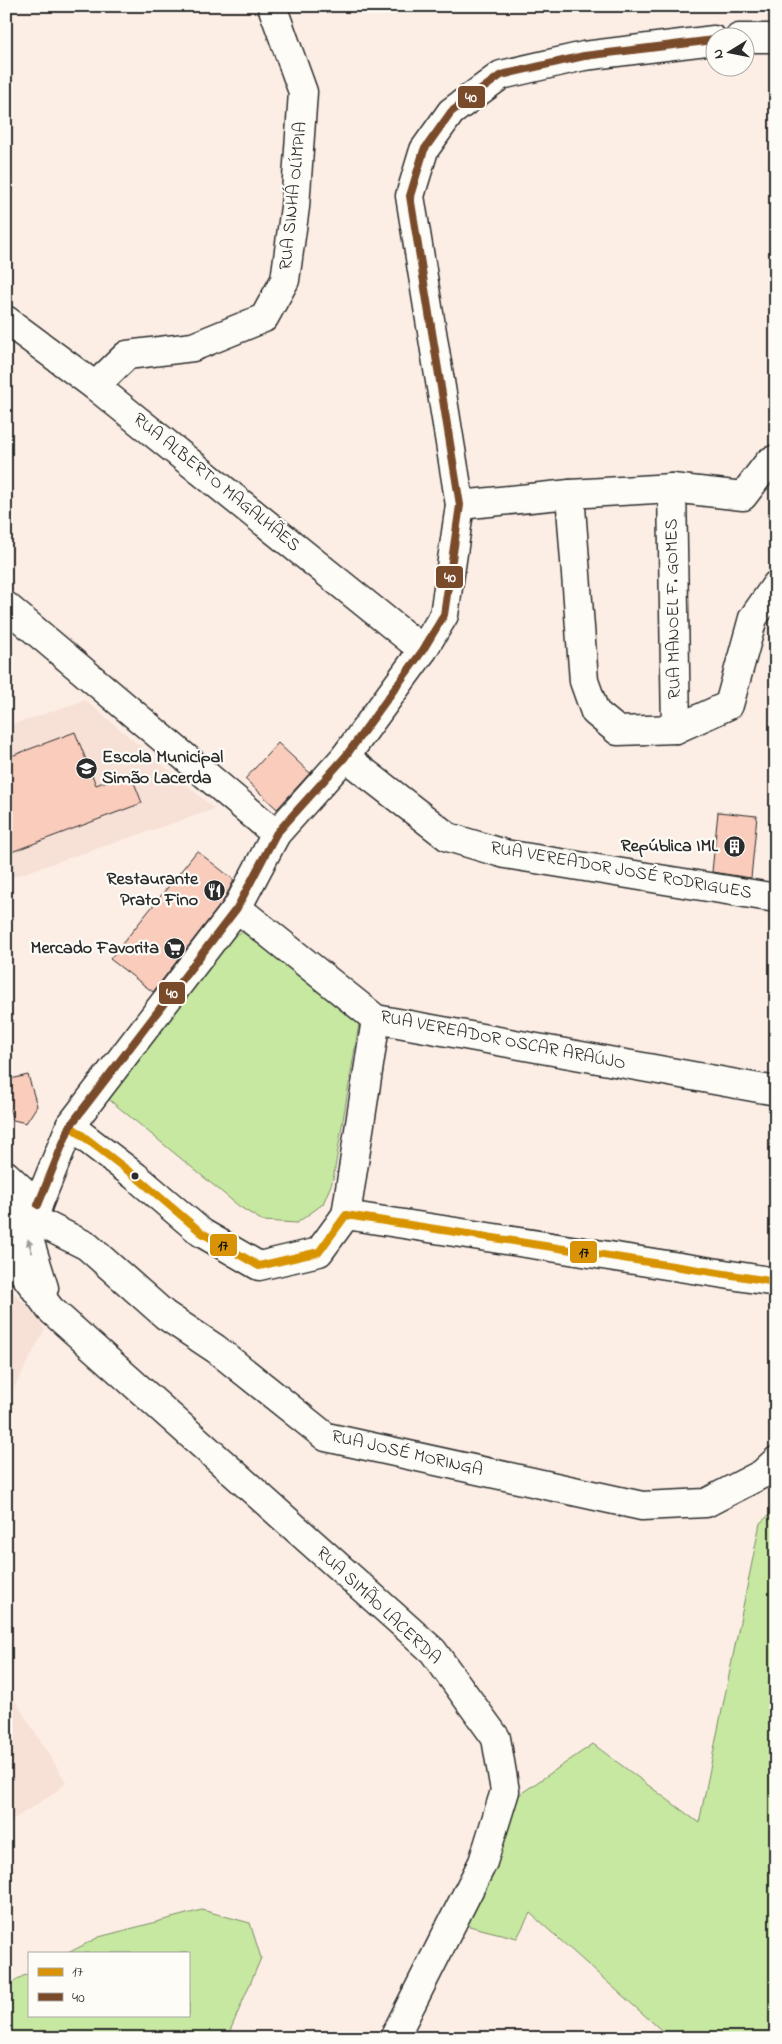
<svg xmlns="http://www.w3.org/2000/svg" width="782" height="2044" font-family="'Indie Flower',sans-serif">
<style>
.built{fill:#f7e0d6}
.green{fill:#c7e8a1;stroke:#798a66}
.building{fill:#f9ccbc;stroke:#2b2b2b}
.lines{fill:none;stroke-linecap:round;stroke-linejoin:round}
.minor-casing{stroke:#2b2b2b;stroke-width:31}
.minor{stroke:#fdfcf7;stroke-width:28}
.bus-1-casing{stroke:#fdfcf7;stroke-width:11}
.bus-2-casing{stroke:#fdfcf7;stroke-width:11}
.bus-1{stroke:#d89406;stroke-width:8}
.bus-2{stroke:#7a4b2a;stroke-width:8}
.oneway{fill:#9e9e9b}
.bus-dot{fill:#2b2b2b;stroke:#fdfcf7;stroke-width:2}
.labels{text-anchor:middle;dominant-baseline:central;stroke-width:4.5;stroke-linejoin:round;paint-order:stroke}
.street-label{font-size:18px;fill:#2b2b2b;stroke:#fdfcf7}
.poi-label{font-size:18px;font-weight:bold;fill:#2b2b2b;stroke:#fdfcf7;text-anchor:end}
.line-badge{stroke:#fdfcf7;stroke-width:2}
.badge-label{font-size:14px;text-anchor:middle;font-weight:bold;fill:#fff}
.pale-badge-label{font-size:14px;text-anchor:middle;font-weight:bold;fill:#111}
</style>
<rect width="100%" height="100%" fill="#fceee5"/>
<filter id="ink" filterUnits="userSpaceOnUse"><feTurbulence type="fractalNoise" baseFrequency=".02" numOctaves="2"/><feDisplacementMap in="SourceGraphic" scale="10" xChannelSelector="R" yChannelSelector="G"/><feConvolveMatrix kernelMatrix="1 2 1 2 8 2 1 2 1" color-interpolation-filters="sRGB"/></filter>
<g filter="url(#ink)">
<g class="built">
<path d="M85 700 215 809 6 879V727Z"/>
<path d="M6 1285 37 1316 45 1329 6 1403Z"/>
<path d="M6 1686 66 1782 56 1792 6 1824Z"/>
</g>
<g class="green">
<path d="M242 932 353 1015 359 1024 333 1180 323 1204 297 1223 263 1221 240 1207 106 1097 108 1082 235 935Z"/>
<path d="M776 1509V2038H670L530 1913 517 1938 469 1926 460 1899 516 1797 593 1744 699 1823 760 1523Z"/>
<path d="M202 1910 250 1923 261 1958 227 2038H6V1985L29 1973V2015H189V1953H68L99 1937Z"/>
</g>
<g class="building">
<path d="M75 732 96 785 130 772 142 803 6 854V758Z"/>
<path d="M278 743 310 773 277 809 245 779Z"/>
<path d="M718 812 757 816 751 878 712 872Z"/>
<path d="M197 851 234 880 224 900 153 992 110 959Z"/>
<path d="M28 1075 37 1106 26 1123 13 1120 6 1100V1080Z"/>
</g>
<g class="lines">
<defs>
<g id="minor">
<path d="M739 38H776"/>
<path d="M6 320 95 386 423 650"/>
<path d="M95 386 127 355 193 347 264 318 285 280 295 207 303 92 272 6"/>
<path d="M672 488 676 729"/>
<path d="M570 494 672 488 743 496 769 462 776 459"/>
<path d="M460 505 570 494 584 681 595 712 618 731 676 729 729 705 753 618 776 585"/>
<path d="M6 606 276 834"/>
<path d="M345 757 448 837 505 854 776 898"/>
<path d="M237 908 376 1019 776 1091"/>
<path d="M70 1126 135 1176 202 1233 259 1266 319 1252 346 1215 776 1282"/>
<path d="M6 1175 38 1205 35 1218"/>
<path d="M38 1205 70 1126 237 908 276 834 345 757 423 650 444 615 460 505 410 196 424 150 451 112 501 75 584 56 714 40"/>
<path d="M19 1207 44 1288"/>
<path d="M6 1212 19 1207 35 1220 87 1246 165 1315 216 1349 326 1437 642 1506 706 1503 762 1474 776 1461"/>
<path d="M346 1215 376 1019"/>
<path d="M6 1249 50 1309 433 1651 496 1738 505 1791 483 1862 394 2038"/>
</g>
</defs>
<use href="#minor" class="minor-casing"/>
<use href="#minor" class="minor"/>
<defs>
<path id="bus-1" d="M70 1126 135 1176 202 1233 259 1266 319 1252 346 1215 776 1282"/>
<path id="bus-2" d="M38 1205 70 1126 237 908 276 834 345 757 423 650 444 615 460 505 410 196 424 150 451 112 501 75 584 56 714 40"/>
</defs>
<use href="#bus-1" class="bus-1-casing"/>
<use href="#bus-2" class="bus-2-casing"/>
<use href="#bus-1" class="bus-1"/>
<use href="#bus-2" class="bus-2"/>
</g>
<defs><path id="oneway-solid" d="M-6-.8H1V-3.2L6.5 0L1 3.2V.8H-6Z" transform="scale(1.25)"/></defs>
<use class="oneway" href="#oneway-solid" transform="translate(30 1246) rotate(-107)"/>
</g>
<defs>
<symbol id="school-disc" viewBox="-11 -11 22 22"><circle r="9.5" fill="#2b2b2b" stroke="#fdfcf7"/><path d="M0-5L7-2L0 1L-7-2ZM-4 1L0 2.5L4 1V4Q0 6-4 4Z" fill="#fff"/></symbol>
<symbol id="building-disc" viewBox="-11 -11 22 22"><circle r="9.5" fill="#2b2b2b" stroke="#fdfcf7"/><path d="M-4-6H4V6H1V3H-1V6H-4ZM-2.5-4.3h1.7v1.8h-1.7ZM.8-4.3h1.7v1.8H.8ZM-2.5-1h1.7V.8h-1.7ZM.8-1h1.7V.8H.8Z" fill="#fff"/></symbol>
<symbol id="restaurant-disc" viewBox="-11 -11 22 22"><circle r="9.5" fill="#2b2b2b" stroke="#fdfcf7"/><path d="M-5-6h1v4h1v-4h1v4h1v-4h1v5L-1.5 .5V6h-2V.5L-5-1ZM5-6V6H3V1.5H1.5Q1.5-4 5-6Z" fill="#fff"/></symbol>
<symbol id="supermarket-disc" viewBox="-11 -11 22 22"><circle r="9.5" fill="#2b2b2b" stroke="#fdfcf7"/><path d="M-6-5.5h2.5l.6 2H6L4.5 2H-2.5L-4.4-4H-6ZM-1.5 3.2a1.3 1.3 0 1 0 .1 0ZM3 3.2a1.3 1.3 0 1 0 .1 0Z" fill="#fff"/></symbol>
</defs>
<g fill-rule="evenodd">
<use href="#school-disc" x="74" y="756" width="25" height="25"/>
<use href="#building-disc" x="722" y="834" width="25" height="25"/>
<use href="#restaurant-disc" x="202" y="878" width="25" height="25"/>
<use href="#supermarket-disc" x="162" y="936" width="25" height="25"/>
</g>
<circle class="bus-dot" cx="135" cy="1176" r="4.5"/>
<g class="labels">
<g class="street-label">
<text transform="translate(294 196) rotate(-84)">RUA SINHÁ OLÍMPIA</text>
<text transform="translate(216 483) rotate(39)">RUA ALBERTO MAGALHÃES</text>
<text transform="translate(674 609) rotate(-91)">RUA MANOEL F. GOMES</text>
<text transform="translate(621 871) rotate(10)">RUA VEREADOR JOSÉ RODRIGUES</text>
<text transform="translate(503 1041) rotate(11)">RUA VEREADOR OSCAR ARAÚJO</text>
<text transform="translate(407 1454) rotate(13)">RUA JOSÉ MORINGA</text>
<text transform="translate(378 1606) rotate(43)">RUA SIMÃO LACERDA</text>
</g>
<g class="poi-label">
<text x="102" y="758" text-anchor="start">Escola Municipal<tspan x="102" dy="21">Simão Lacerda</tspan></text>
<text x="718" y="847">República IML</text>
<text x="198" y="880">Restaurante<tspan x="198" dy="21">Prato Fino</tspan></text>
<text x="159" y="949">Mercado Favorita</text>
</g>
</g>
<g class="line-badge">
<rect x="457" y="85" width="29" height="24" rx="5" fill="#7a4b2a"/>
<rect x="435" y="565" width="29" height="24" rx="5" fill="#7a4b2a"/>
<rect x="158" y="981" width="28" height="24" rx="5" fill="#7a4b2a"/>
<rect x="209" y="1233" width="29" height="24" rx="5" fill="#d89406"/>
<rect x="569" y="1240" width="29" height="24" rx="5" fill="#d89406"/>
</g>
<g class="badge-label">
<text x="471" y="102">40</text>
<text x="450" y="582">40</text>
<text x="172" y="998">40</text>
</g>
<g class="pale-badge-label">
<text x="223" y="1250">17</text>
<text x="584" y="1257">17</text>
</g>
<rect width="782" height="2044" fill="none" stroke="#fdfcf7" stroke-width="25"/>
<rect x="12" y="12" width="757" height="2019" fill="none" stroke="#2b2b2b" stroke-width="2" filter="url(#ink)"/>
<rect x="28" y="1952" width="162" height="65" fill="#fdfcf7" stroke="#a9a8a5"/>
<rect x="38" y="1968" width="25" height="8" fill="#d89406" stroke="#a9a8a5"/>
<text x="72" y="1976" font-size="15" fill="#2b2b2b">17</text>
<rect x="38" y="1993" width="25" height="8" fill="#7a4b2a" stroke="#a9a8a5"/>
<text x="72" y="2002" font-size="15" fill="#2b2b2b">40</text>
<g transform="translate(730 52) rotate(260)"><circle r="24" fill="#fdfcf7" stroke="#a9a8a5"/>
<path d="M0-4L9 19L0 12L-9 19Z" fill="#2b2b2b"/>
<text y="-8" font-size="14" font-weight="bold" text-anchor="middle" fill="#2b2b2b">N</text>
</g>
</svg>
